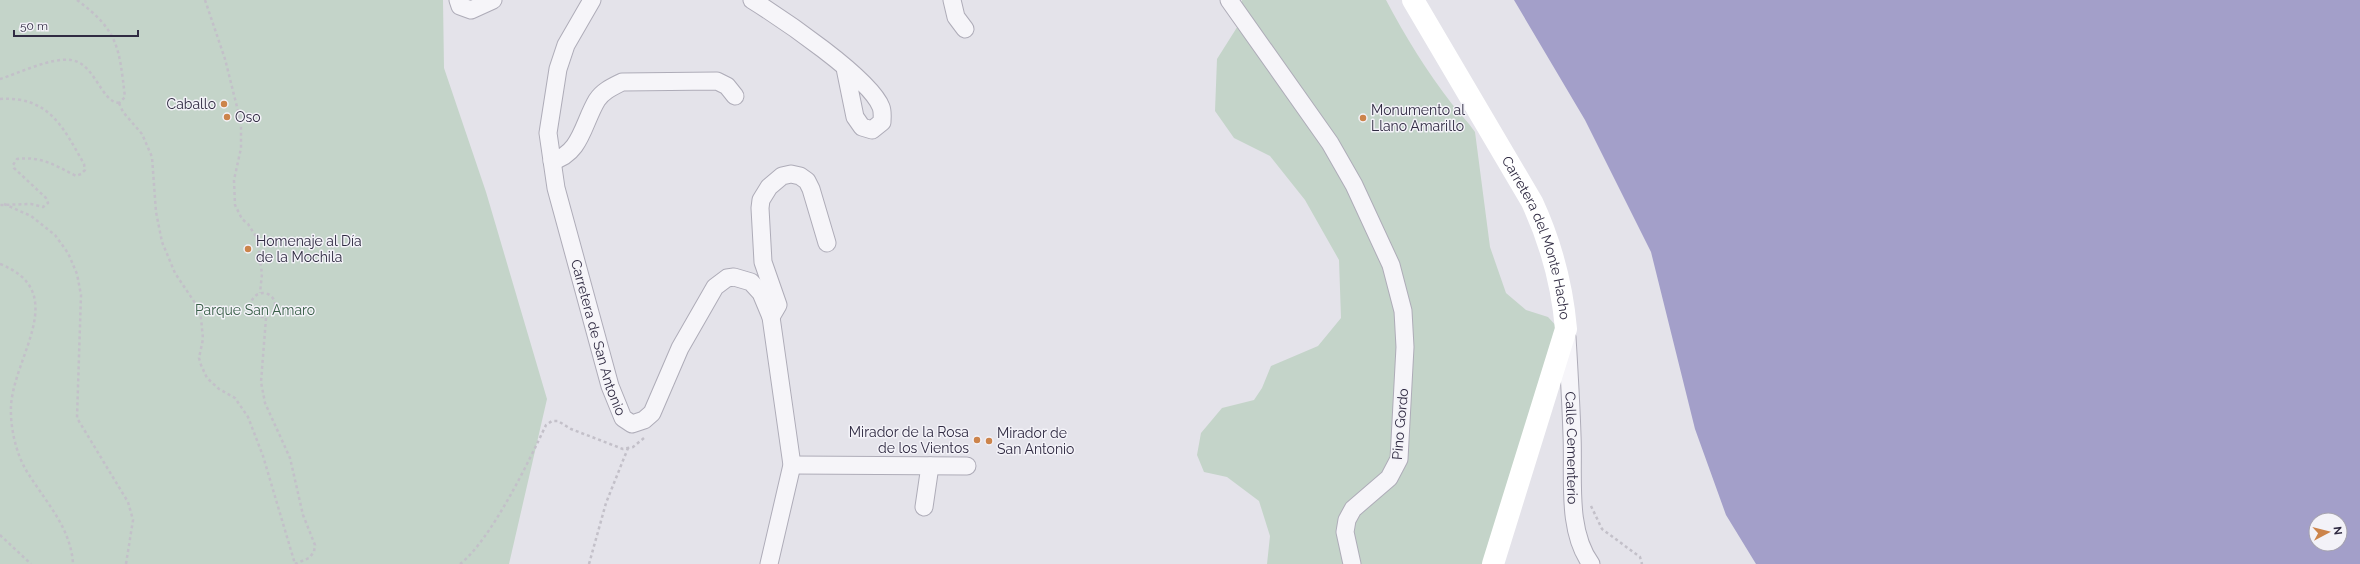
<svg xmlns="http://www.w3.org/2000/svg" width="2360" height="564" font-family="Raleway,sans-serif">
<style>
.green{fill:#c4d4c9}
.water{fill:#a39fc9;fill-rule:evenodd}
.lines{fill:none;stroke-linecap:round;stroke-linejoin:round}
.minor-casing{stroke:#aeacb8;stroke-width:19}
.path{stroke:#c3c0c9;stroke-width:2.5;stroke-dasharray:3 3;stroke-linecap:butt}
.minor{stroke:#f6f5f9;stroke-width:17}
.secondary{stroke:#fff;stroke-width:22}
.poi-dot{fill:#cc844b;stroke:#f3f2f8;stroke-width:1.5}
.labels{text-anchor:middle;dominant-baseline:central;stroke-width:3;stroke-linejoin:round;paint-order:stroke}
.poi-label{font-size:14px;fill:#302b42;stroke:#f3f2f8;text-anchor:start}
.street-label{font-size:14px;fill:#302b42;stroke:#f3f2f8}
.park-label{font-size:14px;fill:#385e47;stroke:#f3f2f8}
</style>
<rect width="100%" height="100%" fill="#e4e3ea"/>
<g class="green">
<path d="M0 0H443L444 68 486 192 547 399 509 564H0Z"/>
<path d="M1242 0H1386C1405 36 1427 72 1452 104 1460 114 1468 122 1475 132L1490 247 1506 293 1526 310 1548 317 1560 330 1501 564H1267L1270 536 1259 501 1227 477 1204 472 1197 455 1201 433 1222 408 1254 400 1262 388 1271 366 1318 346 1341 318 1339 260 1305 200 1270 156 1234 138 1215 111 1217 59 1241 21Z"/>
</g>
<path class="water" d="M1514 0H2360V564H1756L1726 515 1695 429 1651 252 1585 120ZM2316 520H2340V544H2316Z"/>
<g class="lines">
<defs>
<g id="minor">
<path d="M458 0 460 6 471 10 493 0"/>
<path id="s1" d="M592 0 566 45 558 69 548 133 556 188 610 386 623 418 632 424 644 420 652 413 680 348 715 287 727 278 734 277 751 282 761 293 771 317 792 465 769 564"/>
<path d="M752 0C781 18 870 78 881 107 883 112 882 118 882 122L872 130 862 127 855 117 845 68"/>
<path d="M952 0 956 17 965 29"/>
<path d="M1229 0 1330 143 1354 185 1391 265 1403 311 1405 347 1399 459 1389 478 1353 509 1347 520 1345 532 1352 564"/>
<path d="M552 161C581 154 583 123 597 100 603 91 612 87 622 82L717 81 727 86 735 96"/>
<path d="M771 317 778 305 763 262 760 208 761 200 769 187 782 176 791 174 800 176 807 181 811 189 827 243"/>
<path id="s2" d="M1567 337C1569 370 1571 403 1572 435 1574 476 1566 530 1591 564"/>
<path d="M792 465 967 466"/>
<path d="M924 507 930 466"/>
</g>
</defs>
<use href="#minor" class="minor-casing"/>
<g class="path">
<path d="M77 0C119 31 119 48 125 97L119 103"/>
<path d="M205 0 225 59 241 123V148L234 180 235 205 242 219 248 224 257 238 262 274 260 293"/>
<path d="M0 79C19 73 52 57 71 60 95 63 101 102 119 103"/>
<path d="M0 99C49 96 63 127 84 164L85 170 81 174 76 176C55 165 41 156 17 159L13 165 14 168 46 198 48 203 43 207 31 204 0 205"/>
<path d="M119 103 123 112 142 134 152 157 156 212 162 242 175 273 197 306 201 318 203 339 199 358 201 365 207 378 219 389 235 398 248 417 263 456 295 564"/>
<path d="M4 204 31 216 55 235 68 253 77 274 81 295 77 418 128 502 133 520 126 564"/>
<path d="M0 264C71 292 14 355 11 406 10 427 16 453 26 470 44 500 71 527 73 564"/>
<circle cx="263" cy="305" r="12"/>
<path d="M266 318 261 382 265 403 290 458 303 515 315 545 314 552 309 558 295 564"/>
<path d="M1591 506 1602 529 1640 557 1642 564"/>
<path d="M0 535 31 564"/>
<path d="M460 564C491 540 529 461 546 425L552 421H558L571 429 623 449 633 447 644 438"/>
<path d="M589 564 606 503 628 448"/>
</g>
<use href="#minor" class="minor"/>
<path class="secondary" id="s3" d="M1413 0 1532 202C1551 243 1562 283 1566 329L1493 564"/>
</g>
<g class="poi-dot">
<circle cx="224" cy="104" r="4"/>
<circle cx="227" cy="117" r="4"/>
<circle cx="1363" cy="118" r="4"/>
<circle cx="248" cy="249" r="4"/>
<circle cx="977" cy="440" r="4"/>
<circle cx="989" cy="441" r="4"/>
</g>
<g class="labels">
<g class="poi-label">
<text x="216" y="104" text-anchor="end">Caballo</text>
<text x="1371" y="110">Monumento al<tspan x="1371" dy="16">Llano Amarillo</tspan></text>
<text x="235" y="117">Oso</text>
<text x="256" y="241">Homenaje al Día<tspan x="256" dy="16">de la Mochila</tspan></text>
<text x="969" y="432" text-anchor="end">Mirador de la Rosa<tspan x="969" dy="16">de los Vientos</tspan></text>
<text x="997" y="433">Mirador de<tspan x="997" dy="16">San Antonio</tspan></text>
</g>
<g class="street-label">
<text stroke="none"><textPath href="#s3" startOffset="270">Carretera del Monte Hacho</textPath></text>
<text stroke="none"><textPath href="#s1" startOffset="353">Carretera de San Antonio</textPath></text>
<text transform="translate(1400 424) rotate(-85)">Pino Gordo</text>
<text stroke="none"><textPath href="#s2" startOffset="111">Calle Cementerio</textPath></text>
</g>
<g class="park-label">
<text x="255" y="310">Parque San Amaro</text>
</g>
</g>
<g transform="translate(2328 532) rotate(83)"><circle r="19" fill="#f3f2f8" stroke="#a5a2af"/>
<path d="M0-3L7 15L0 10L-7 15Z" fill="#cc844b"/>
<text y="-6" font-size="11" font-weight="bold" text-anchor="middle" fill="#302b42">N</text>
</g>
<path d="M14 30v6h124v-6" fill="none" stroke="#302b42" stroke-width="2"/>
<text x="20" y="30" font-size="12" fill="#302b42" stroke="#f3f2f8" stroke-width="3" paint-order="stroke">50 m</text>
</svg>
